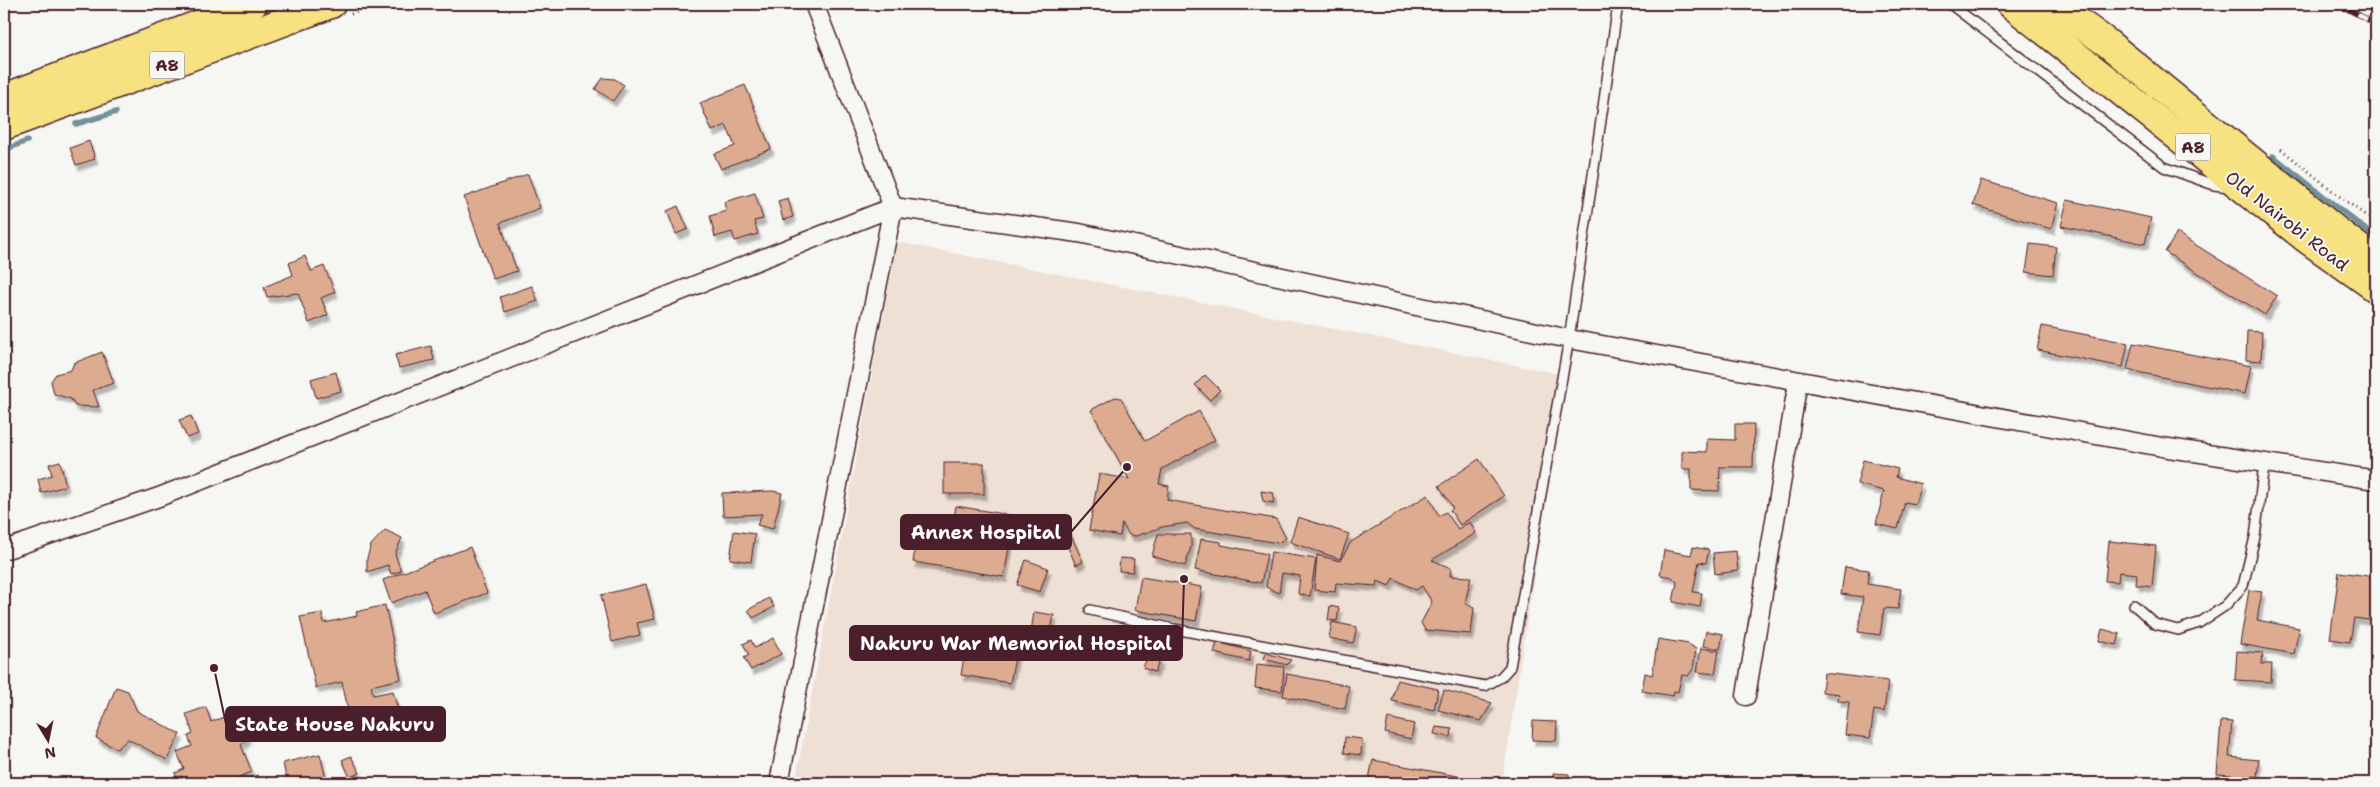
<svg xmlns="http://www.w3.org/2000/svg" width="2380" height="787" font-family="'Shantell Sans',sans-serif">
<style>
.built{fill:#eee0d4}
.lines{fill:none;stroke-linecap:round;stroke-linejoin:round}
.stream{stroke:#72919a;stroke-width:5.5}
.building{fill:#ddab8f;stroke:#4a1f2b;filter:url(#shadow)}
.service-casing{stroke:#4a1f2b;stroke-width:12}
.minor-casing{stroke:#4a1f2b;stroke-width:21}
.trunk-casing{stroke:#4a1f2b;stroke-width:31}
.path{stroke:#4a1f2b;stroke-width:3;stroke-dasharray:1 4;stroke-linecap:butt}
.service{stroke:#f6f6f2;stroke-width:9}
.minor{stroke:#f6f6f2;stroke-width:18}
.trunk{stroke:#f6e281;stroke-width:28}
.rail-casing{stroke:#4a1f2b;stroke-width:5.5}
.rail{stroke:#f6f6f2;stroke-width:4;stroke-dasharray:11;stroke-linecap:butt}
.labels{text-anchor:middle;dominant-baseline:central;stroke-width:4;stroke-linejoin:round;paint-order:stroke}
.shield{fill:#f6f6f2;stroke:#7e6067;stroke-width:1}
.shield-label{font-size:16px;font-weight:bold;fill:#4a1f2b}
.street-label{font-size:18px;fill:#4a1f2b;stroke:#f6f6f2}
.leader{fill:none;stroke:#4a1f2b;stroke-width:2}
.callout-dot{fill:#4a1f2b;stroke:#f6f6f2;stroke-width:2}
.callout{fill:#4a1f2b;stroke:#4a1f2b;stroke-width:2}
.callout-label{font-size:19px;text-anchor:middle;font-weight:bold;fill:#fff}
</style>
<defs>
<filter id="shadow"><feDropShadow dx="3" dy="5.5" stdDeviation="1" flood-color="#0004"/></filter>
</defs>
<rect width="100%" height="100%" fill="#f6f6f2"/>
<filter id="ink" filterUnits="userSpaceOnUse"><feTurbulence type="fractalNoise" baseFrequency=".02" numOctaves="2"/><feDisplacementMap in="SourceGraphic" scale="10" xChannelSelector="R" yChannelSelector="G"/><feConvolveMatrix kernelMatrix="1 2 1 2 8 2 1 2 1" color-interpolation-filters="sRGB"/></filter>
<g filter="url(#ink)">
<path class="built" d="M897 242 1565 375 1502 783H795Z"/>
<g class="lines">
<g class="stream">
<path d="M76 124 116 112"/>
<path d="M4 150 27 141"/>
<path d="M2273 156 2376 238"/>
</g>
</g>
<g class="building">
<path d="M603 78 615 79 624 85 613 101 595 89Z"/>
<path d="M745 85 771 149 721 169 714 154 735 146 726 125 712 131 700 103Z"/>
<path d="M89 141 95 159 76 165 70 148Z"/>
<path d="M528 174 540 208 500 223 517 271 493 279 464 197Z"/>
<path d="M1981 180 2058 203 2051 229 1973 205Z"/>
<path d="M755 193 763 219 754 221 758 234 735 241 732 232 715 237 710 216 726 211 724 202Z"/>
<path d="M788 198 793 217 783 220 778 201Z"/>
<path d="M2067 200 2151 218 2145 244 2061 226Z"/>
<path d="M678 206 688 229 676 234 667 211Z"/>
<path d="M2177 233 2277 296 2265 315 2165 252Z"/>
<path d="M2030 244 2056 247 2053 275 2026 272Z"/>
<path d="M305 256 311 271 324 266 335 292 321 298 328 315 309 323 298 293 267 297 264 287 293 275 289 263Z"/>
<path d="M532 286 538 301 505 312 500 297Z"/>
<path d="M2042 326 2128 343 2123 367 2037 350Z"/>
<path d="M2247 331 2262 332 2261 361 2246 360Z"/>
<path d="M2133 343 2251 366 2245 394 2127 370Z"/>
<path d="M431 346 434 360 399 368 395 355Z"/>
<path d="M102 352 114 383 93 390 99 407 75 406 71 399 54 394 51 381 56 374 71 370 74 363Z"/>
<path d="M336 372 341 391 316 398 311 379Z"/>
<path d="M1205 375 1220 390 1210 400 1195 385Z"/>
<path d="M1115 397 1121 398 1145 441 1199 411 1215 440 1162 469 1159 484 1169 486 1167 500 1276 519 1286 538 1278 543 1195 529 1187 523 1162 527 1136 536 1129 535 1122 523 1120 536 1089 530 1099 474 1129 479 1091 410Z"/>
<path d="M191 416 198 434 187 438 179 420Z"/>
<path d="M1735 424H1754L1753 467H1720L1719 491 1691 490V469H1682V451L1707 452V439L1735 440Z"/>
<path d="M1479 459 1504 496 1460 525 1450 510 1453 508 1439 486Z"/>
<path d="M1863 460 1898 469 1896 477 1921 484 1915 504 1905 502 1898 529 1876 524 1884 491 1857 484Z"/>
<path d="M60 461 66 486 41 493 38 479 52 475 49 464Z"/>
<rect x="944" y="463" width="40" height="31"/>
<path d="M773 491 782 493 773 529 757 525 762 514 723 516 722 493Z"/>
<path d="M1261 491 1274 493 1273 503 1263 501Z"/>
<path d="M1428 495 1439 516 1446 512 1458 529 1470 522 1476 533 1432 560 1451 568 1450 576 1471 577 1465 603 1474 608 1471 634 1425 630 1421 623 1432 602 1422 586 1416 590 1393 578 1389 586 1378 581 1376 586 1336 583 1335 592 1314 590 1317 555 1340 561 1351 542Z"/>
<path d="M956 506 1052 522 1050 533 982 522 979 538 1010 542 1004 577 913 562 917 538 950 544Z"/>
<path d="M1298 517 1349 534 1340 559 1290 542Z"/>
<path d="M1065 522 1083 562 1076 565 1058 525Z"/>
<path d="M385 530 402 538 395 554 401 571 391 574 388 565 367 572V558L371 545Z"/>
<path d="M734 531 755 534 751 562 730 559Z"/>
<path d="M1158 534H1191V547L1185 566 1152 556Z"/>
<path d="M1201 539 1221 542V545L1267 554 1261 583 1195 570Z"/>
<path d="M2109 541 2156 546 2152 587 2136 585 2137 574 2119 572 2118 582 2105 581Z"/>
<path d="M470 547 487 593 434 613 425 590 391 603 383 580Z"/>
<path d="M1693 547 1709 550 1706 563 1699 562 1693 592 1702 593 1700 607 1673 602 1677 582 1672 577 1660 575 1664 550 1691 555Z"/>
<path d="M1736 551 1738 571 1715 574 1713 553Z"/>
<path d="M1271 552 1316 559 1310 596 1298 594 1300 576 1282 573 1279 593 1266 587Z"/>
<path d="M1120 558 1134 559 1133 572 1119 571Z"/>
<path d="M1026 560 1048 568 1040 592 1017 585Z"/>
<path d="M1845 567 1869 570 1867 584 1901 589 1898 609 1884 608 1880 635 1858 632 1863 597 1841 594Z"/>
<path d="M2339 572 2376 577V621L2354 618 2350 642 2330 639Z"/>
<path d="M1141 577 1202 587 1196 621 1135 610Z"/>
<path d="M646 584 655 619 637 623 640 635 612 642 601 595Z"/>
<path d="M2249 590 2262 592 2257 620 2299 628 2294 654 2240 644Z"/>
<path d="M769 598 774 607 753 618 748 610Z"/>
<path d="M385 605 401 679 371 686 373 695 393 691 398 710 367 717 368 720 351 723 342 682 316 688 300 617 322 613 324 623 357 616 356 612Z"/>
<path d="M1330 606 1339 608 1337 621 1328 620Z"/>
<path d="M1034 612 1054 615 1050 635 1031 632Z"/>
<path d="M1332 622 1357 627 1353 643 1329 638Z"/>
<path d="M2102 629 2120 634 2117 645 2099 641Z"/>
<path d="M1706 631 1723 634 1720 649 1703 646Z"/>
<path d="M773 638 781 654 751 670 744 658 749 655 743 644 751 640 755 648Z"/>
<path d="M1658 639 1689 644 1696 649 1693 669 1688 676 1682 675 1678 692 1674 691 1673 696 1642 691 1645 673 1652 675Z"/>
<path d="M1217 642 1251 651 1249 661 1214 653Z"/>
<path d="M966 645 1016 653 1010 683 961 675Z"/>
<path d="M1701 648 1719 651 1715 674 1697 672Z"/>
<path d="M2237 651 2263 653 2262 664H2272L2271 682 2235 680Z"/>
<path d="M1266 653 1291 660 1287 665 1264 659Z"/>
<path d="M1148 655 1160 660 1155 672 1143 668Z"/>
<path d="M1257 664 1284 667 1282 691 1255 688Z"/>
<path d="M1824 673 1888 681 1884 712 1874 710 1870 738 1845 735 1849 702 1838 701 1839 694 1822 692Z"/>
<path d="M1287 674 1349 686 1345 709 1283 696Z"/>
<path d="M1397 680 1438 689 1434 710 1392 701Z"/>
<path d="M116 687 128 691 137 711 180 734 167 760 128 739 117 749 96 738Z"/>
<path d="M1444 690 1492 703 1481 721 1438 710Z"/>
<path d="M206 707 211 722 226 716 230 733 245 728 248 739 241 745 252 772 224 783H185L182 776 177 778 175 773 184 769 177 752 192 746 188 736 193 734 186 714Z"/>
<path d="M1388 718 1414 724 1411 739 1385 733Z"/>
<path d="M1533 721 1557 722 1556 741 1532 740Z"/>
<path d="M2221 721 2232 722 2229 757 2259 760 2257 777 2217 774Z"/>
<path d="M1436 727 1452 729 1451 737 1434 734Z"/>
<path d="M1345 737 1362 739 1361 755 1344 753Z"/>
<path d="M320 754 327 783H287L283 763Z"/>
<path d="M351 756 360 773 350 777 342 760Z"/>
<path d="M1373 760 1462 777 1461 783H1368Z"/>
<path d="M1553 773 1569 774V783H1553Z"/>
<path d="M258 775 260 783H231Z"/>
</g>
<g class="lines">
<defs>
<g id="service">
<path d="M1950 4 2164 167 2214 185 2229 187"/>
<path d="M2134 605 2155 624 2178 630 2199 623 2225 606 2243 586 2255 537 2264 464"/>
<path d="M1090 610 1174 629 1485 686 1501 677 1510 667 1569 339 1618 4"/>
</g>
<g id="minor">
<path d="M4 550 159 497 893 207 1079 233 1569 339 2162 447 2376 480"/>
<path d="M1746 696 1798 381"/>
<path d="M779 783 893 207 814 4"/>
</g>
<g id="trunk">
<path d="M2011 4 2307 239 2376 288"/>
<path d="M2053 4 2106 42 2337 231 2376 261"/>
<path d="M4 98 253 4"/>
<path d="M4 126 331 4"/>
</g>
</defs>
<use href="#service" class="service-casing"/>
<use href="#minor" class="minor-casing"/>
<use href="#trunk" class="trunk-casing"/>
<g class="path">
<path d="M351 14 378 4"/>
<path d="M2281 149 2339 196 2376 223"/>
</g>
<use href="#service" class="service"/>
<use href="#minor" class="minor"/>
<use href="#trunk" class="trunk"/>
<defs>
<path id="rail" d="M2338 4 2376 24"/>
</defs>
<use href="#rail" class="rail-casing"/>
<use href="#rail" class="rail"/>
</g>
</g>
<g class="labels">
<g class="shield">
<rect x="149.5" y="51.5" width="35" height="27" rx="4"/>
<rect x="2175.5" y="133.5" width="35" height="27" rx="4"/>
</g>
<g class="shield-label">
<text x="167" y="65">A8</text>
<text x="2193" y="147">A8</text>
</g>
<g class="street-label">
<text transform="translate(2287 221) rotate(38)">Old Nairobi Road</text>
</g>
</g>
<path class="leader" d="M1127 467L1071 532M1184 579L1182 643M214 668L226 724"/>
<g class="callout-dot">
<circle cx="1127" cy="467" r="5"/>
<circle cx="1184" cy="579" r="5"/>
<circle cx="214" cy="668" r="5"/>
</g>
<g class="callout">
<rect x="901" y="515" width="170" height="34" rx="5"/>
<rect x="850" y="626" width="332" height="34" rx="5"/>
<rect x="226" y="707" width="219" height="34" rx="5"/>
</g>
<g class="callout-label">
<text x="986" y="539">Annex Hospital</text>
<text x="1016" y="650">Nakuru War Memorial Hospital</text>
<text x="335" y="731">State House Nakuru</text>
</g>
<rect width="2380" height="787" fill="none" stroke="#f6f6f2" stroke-width="20"/>
<rect x="10" y="10" width="2360" height="767" fill="none" stroke="#4a1f2b" stroke-width="2" filter="url(#ink)"/>
<g transform="translate(48 740) rotate(170)" stroke="#f6f6f2" stroke-width="4" paint-order="stroke">
<path d="M0-4L9 19L0 12L-9 19Z" fill="#4a1f2b"/>
<text y="-8" font-size="14" font-weight="bold" text-anchor="middle" fill="#4a1f2b">N</text>
</g>
</svg>
